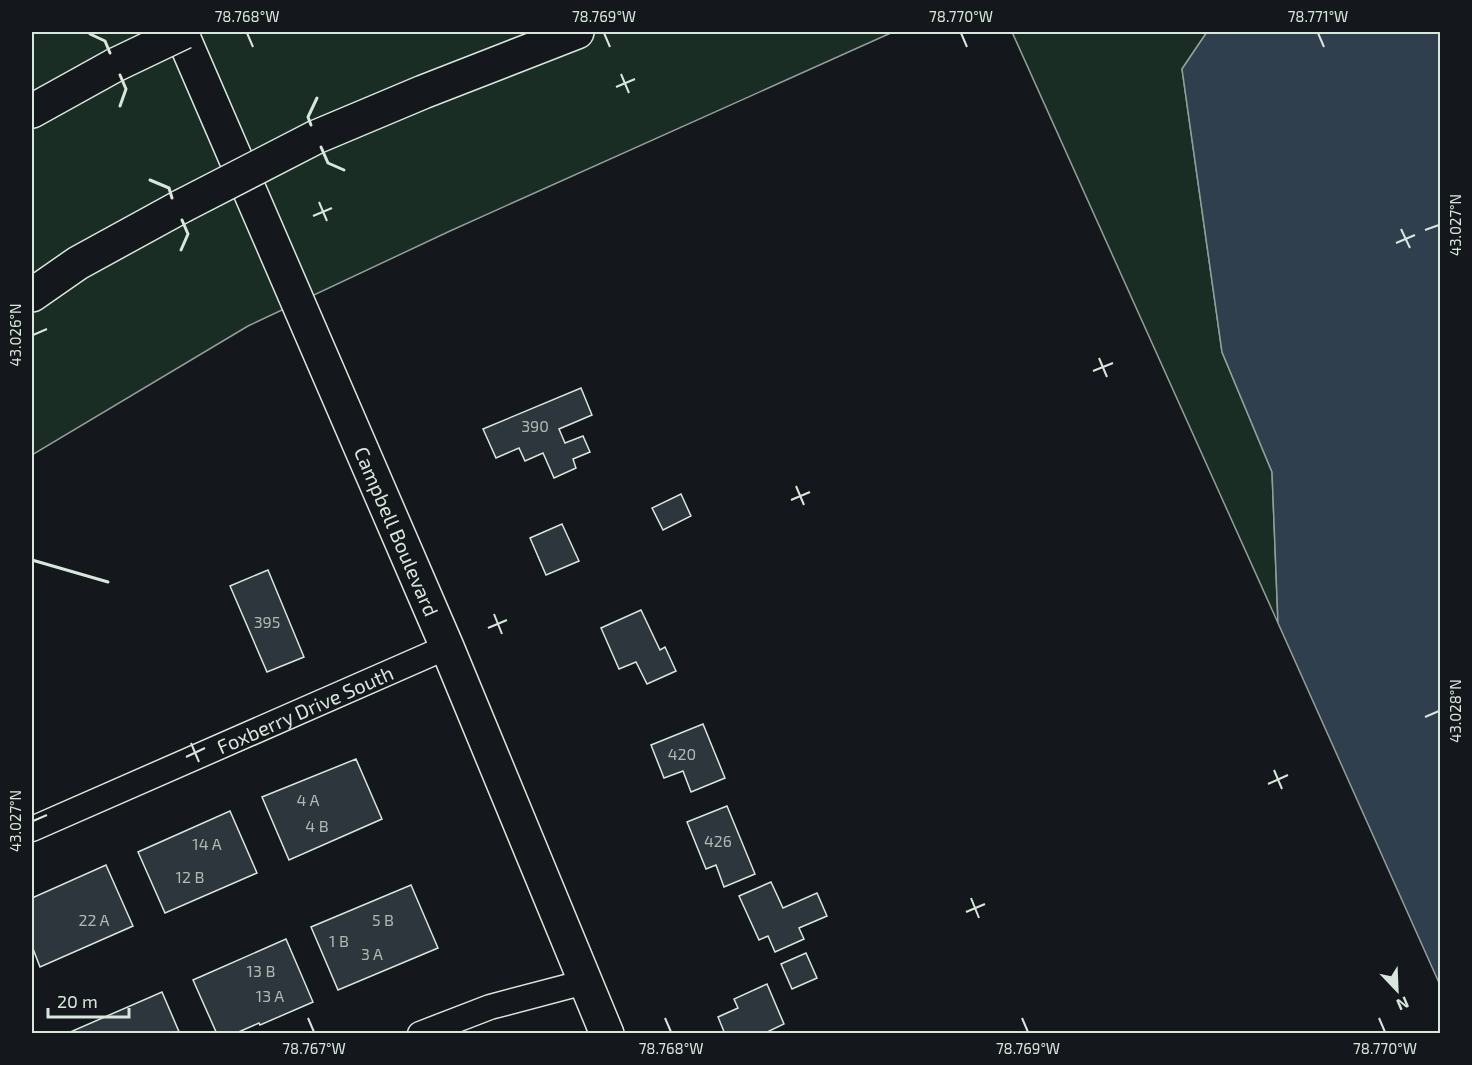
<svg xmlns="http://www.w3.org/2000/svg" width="1472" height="1065" font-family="'Exo 2',sans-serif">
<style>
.green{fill:#1a2d24;stroke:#939e99;stroke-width:1.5}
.water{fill:#2f3f4d;stroke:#939e99;stroke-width:1.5}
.building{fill:#2c363c;stroke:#d8e6dc;stroke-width:1.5}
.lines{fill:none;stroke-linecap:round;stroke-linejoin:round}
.street-casing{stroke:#d8e6dc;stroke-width:27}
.secondary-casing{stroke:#d8e6dc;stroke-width:36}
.highway-casing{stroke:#d8e6dc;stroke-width:36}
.street{stroke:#14181c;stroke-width:24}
.secondary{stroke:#14181c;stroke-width:33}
.highway{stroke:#14181c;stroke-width:33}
.highway-bridge-casing{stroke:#d8e6dc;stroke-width:36;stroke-linecap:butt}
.highway-bridge{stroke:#14181c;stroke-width:33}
.wall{stroke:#d8e6dc;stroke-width:3}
.ticks{fill:none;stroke:#d8e6dc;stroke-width:2}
.labels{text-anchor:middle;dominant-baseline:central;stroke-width:4.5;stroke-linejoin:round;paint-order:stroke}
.number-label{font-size:16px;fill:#adbab4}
.street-label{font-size:20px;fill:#d8e6dc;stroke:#14181c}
.neatline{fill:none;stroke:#d8e6dc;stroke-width:2}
.ticks-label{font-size:15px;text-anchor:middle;fill:#d8e6dc}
</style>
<rect width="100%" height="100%" fill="#14181c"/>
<g class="green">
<path d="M32 32H893L450 231 248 326 32 455Z"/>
<path d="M1012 32H1207L1182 69 1222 352 1272 472 1278 623Z"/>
</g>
<path class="water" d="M1207 32H1440V985L1278 623 1272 472 1222 352 1182 69Z"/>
<g class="building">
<path d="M581 388 592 415 559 429 565 443 583 436 590 452 573 459 576 468 554 478 543 453 525 461 519 448 496 458 483 429Z"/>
<path d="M681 494 691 516 663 530 652 508Z"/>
<path d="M562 524 579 561 546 575 530 538Z"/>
<path d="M268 570 304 657 267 672 230 586Z"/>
<path d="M641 610 660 650 665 647 676 671 647 684 636 662 619 669 601 628Z"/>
<path d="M703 724 725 778 691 792 683 771 664 778 651 745Z"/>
<path d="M356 759 382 819 289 860 262 797Z"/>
<path d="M727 806 755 874 724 887 716 865 706 869 687 822Z"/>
<path d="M230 811 257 873 165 913 138 852Z"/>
<path d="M106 865 133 926 40 967 32 946V898Z"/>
<path d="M771 882 783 908 817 893 827 916 799 928 804 939 775 952 768 936 759 940 739 896Z"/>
<path d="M411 885 438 948 338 990 311 927Z"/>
<path d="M286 939 313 1002 260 1025 259 1023 234 1034H217L193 980Z"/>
<path d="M806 953 817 978 792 989 781 964Z"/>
<path d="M767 984 784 1024 763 1034H725L718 1017 738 1008 734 999Z"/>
<path d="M162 992 180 1034H68V1033Z"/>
</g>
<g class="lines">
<defs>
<g id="street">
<path id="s1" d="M32 829 447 647"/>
<path d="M420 1034 490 1007 585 982"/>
</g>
<g id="secondary">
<path id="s2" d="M181 32 447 647 607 1034"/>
</g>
<g id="highway">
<path d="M32 111 115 65"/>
<path d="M316 137 423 92 577 32"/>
<path d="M32 295 78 263 182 206"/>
</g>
</defs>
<use href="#street" class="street-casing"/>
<use href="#secondary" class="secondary-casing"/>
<use href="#highway" class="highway-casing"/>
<use href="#street" class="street"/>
<use href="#secondary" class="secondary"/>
<use href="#highway" class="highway"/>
<defs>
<g id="highway-bridge">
<path d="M115 65 184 32"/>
<path d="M182 206 316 137"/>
</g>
</defs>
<use href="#highway-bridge" class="highway-bridge-casing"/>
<use href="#highway-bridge" class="highway-bridge"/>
<g class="wall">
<path d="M90 34 105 41 110 53"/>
<path d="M120 106 126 89 120 75"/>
<path d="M311 125 308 117 317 98"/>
<path d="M321 147 328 163 344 170"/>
<path d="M150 180 169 188 172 198"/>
<path d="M181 250 188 234 182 220"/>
<path d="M32 560 108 582"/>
</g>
</g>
<path class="ticks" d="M247 33 253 47M604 33 610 47M961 33 967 47M1318 33 1324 47M621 74 629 93M616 87 635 79M319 202 327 221M313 216 332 208M1401 229 1410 248M1425 230 1439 225M1396 243 1415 235M33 335 47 329M1099 358 1107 377M1093 371 1113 363M796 486 804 505M791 500 810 492M494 614 502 634M488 628 507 620M1425 717 1439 711M191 743 199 762M186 757 205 748M1274 770 1282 789M1268 784 1288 775M33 821 47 815M971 898 979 918M966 912 985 904M308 1018 314 1032M665 1018 671 1032M1022 1018 1028 1032M1379 1018 1385 1032"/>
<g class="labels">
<g class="number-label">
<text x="535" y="425">390</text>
<text x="267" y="621">395</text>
<text x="682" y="753">420</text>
<text x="308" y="799">4 A</text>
<text x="317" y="825">4 B</text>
<text x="718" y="840">426</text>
<text x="207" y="843">14 A</text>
<text x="190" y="876">12 B</text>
<text x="94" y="919">22 A</text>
<text x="383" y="919">5 B</text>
<text x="339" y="940">1 B</text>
<text x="372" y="953">3 A</text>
<text x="261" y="970">13 B</text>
<text x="270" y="995">13 A</text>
</g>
<g class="street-label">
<text stroke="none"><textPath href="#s2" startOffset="544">Campbell Boulevard</textPath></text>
<text stroke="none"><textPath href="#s1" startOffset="298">Foxberry Drive South</textPath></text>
</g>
</g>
<rect width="1472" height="1065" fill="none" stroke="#14181c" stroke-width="66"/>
<g transform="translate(1397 990) rotate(157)" stroke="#14181c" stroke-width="4.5" paint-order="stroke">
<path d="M0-4.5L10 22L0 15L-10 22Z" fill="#d8e6dc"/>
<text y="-9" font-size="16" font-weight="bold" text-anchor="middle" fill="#d8e6dc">N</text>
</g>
<path d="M48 1008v9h81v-9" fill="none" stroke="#d8e6dc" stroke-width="3"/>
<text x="57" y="1008" font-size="18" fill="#d8e6dc" stroke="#14181c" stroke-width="4.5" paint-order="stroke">20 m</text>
<rect x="33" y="33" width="1406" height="999" class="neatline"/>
<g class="ticks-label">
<text x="247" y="22">78.768°W</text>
<text x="604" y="22">78.769°W</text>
<text x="961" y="22">78.770°W</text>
<text x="1318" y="22">78.771°W</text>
<text transform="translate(1456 225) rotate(-90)" y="5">43.027°N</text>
<text transform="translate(16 335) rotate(-90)" y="5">43.026°N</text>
<text transform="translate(1456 711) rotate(-90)" y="5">43.028°N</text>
<text transform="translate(16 821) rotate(-90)" y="5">43.027°N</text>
<text x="314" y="1054">78.767°W</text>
<text x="671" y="1054">78.768°W</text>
<text x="1028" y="1054">78.769°W</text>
<text x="1385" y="1054">78.770°W</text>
</g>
</svg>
